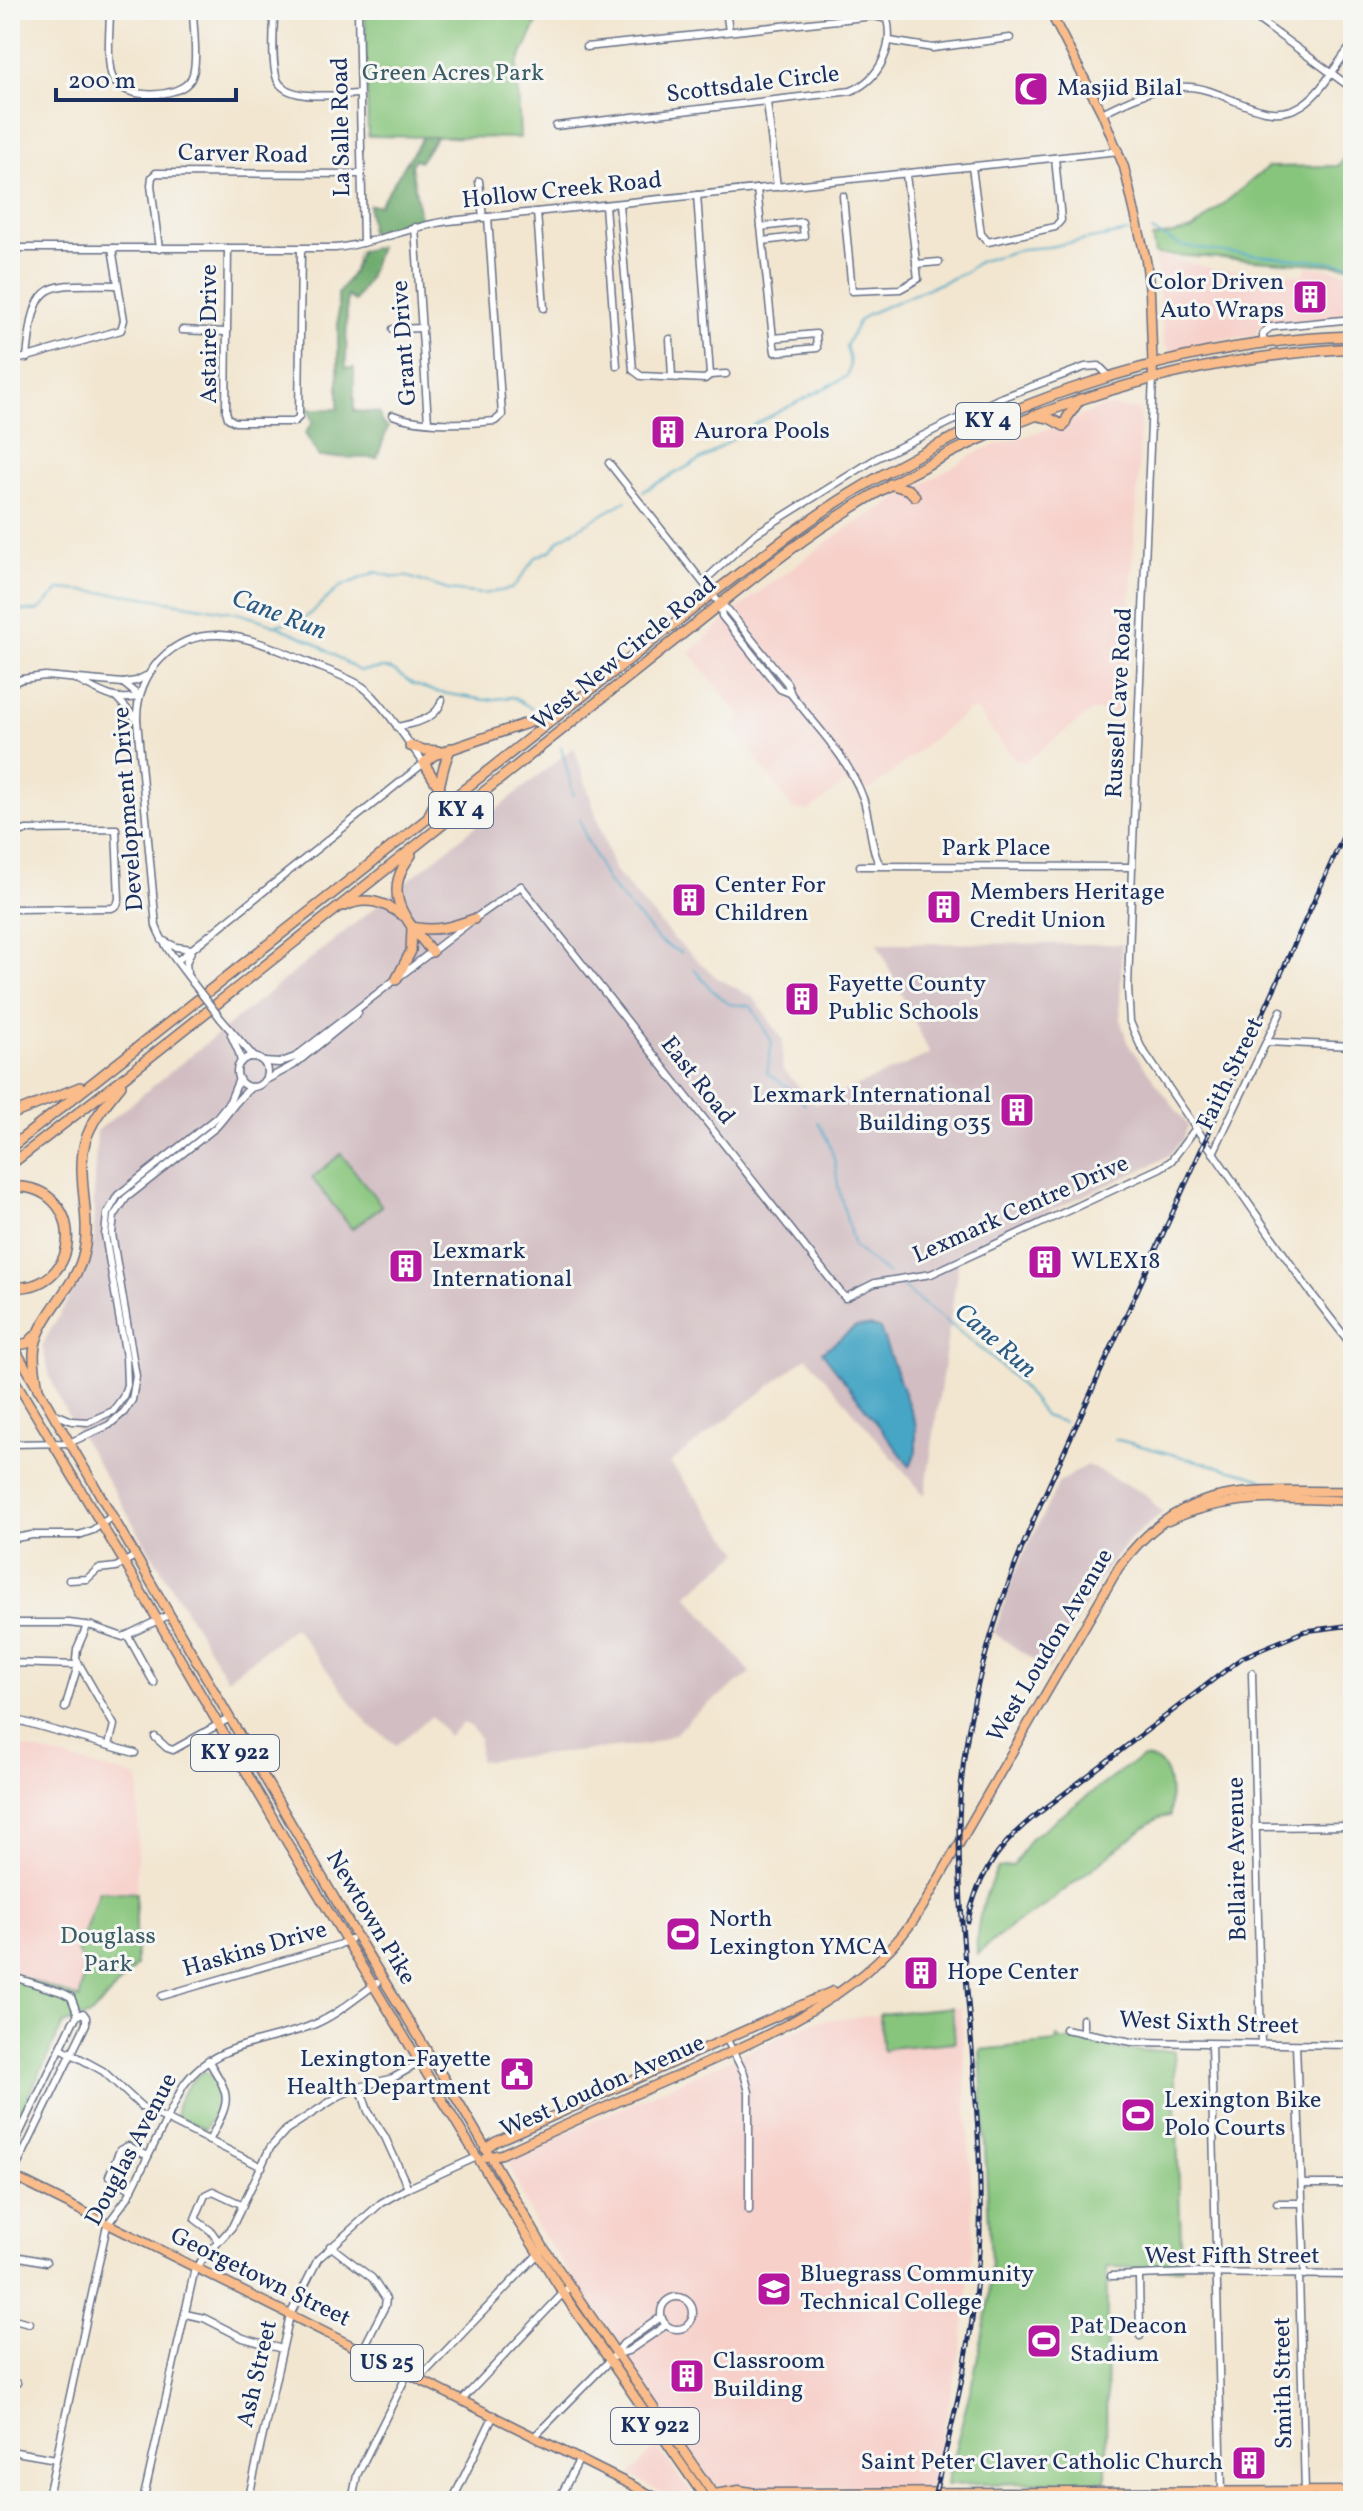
<svg xmlns="http://www.w3.org/2000/svg" width="1363" height="2511" font-family="Vollkorn,serif">
<style>
.built{fill:#f7d0ca}
.industrial{fill:#d2bec2}
.green{fill:#87c57c;stroke:#517a6d;stroke-width:2}
.forest{fill:#6daa6c;stroke:#446c65;stroke-width:2}
.water{fill:#46a6c5;stroke:#306a92;stroke-width:2}
.lines{fill:none;stroke-linecap:round;stroke-linejoin:round}
.stream{stroke:#46a6c5;stroke-width:2}
.minor-casing{stroke:#666f86;stroke-width:9}
.major-casing{stroke:#666f86;stroke-width:11}
.highway-casing{stroke:#666f86;stroke-width:12}
.minor{stroke:#fff;stroke-width:6}
.major{stroke:#f9bc8a;stroke-width:8}
.highway{stroke:#f9bc8a;stroke-width:9}
.rail-casing{stroke:#1b2f5e;stroke-width:5}
.rail{stroke:#f6f6f2;stroke-width:2;stroke-dasharray:6;stroke-linecap:butt}
.minor-bridge-casing{stroke:#666f86;stroke-width:9;stroke-linecap:butt}
.minor-bridge{stroke:#fff;stroke-width:6}
.labels{text-anchor:middle;dominant-baseline:central;stroke-width:6;stroke-linejoin:round;paint-order:stroke}
.shield{fill:#f6f6f2;stroke:#5d6b8a;stroke-width:2}
.shield-label{font-size:22px;font-weight:bold;fill:#1b2f5e}
.park-label{font-size:24px;fill:#3b5c67;stroke:#f6f6f2}
.street-label{font-size:24px;fill:#1b2f5e;stroke:#f6f6f2}
.poi-label{font-size:24px;fill:#1b2f5e;stroke:#f6f6f2;text-anchor:start}
.water-label{font-size:26px;font-style:italic;fill:#2a5982;stroke:#f6f6f2}
</style>
<rect width="100%" height="100%" fill="#f6f6f2"/>
<filter id="ink" filterUnits="userSpaceOnUse"><feTurbulence type="fractalNoise" baseFrequency=".0125" numOctaves="2"/><feDisplacementMap in="SourceGraphic" scale="16" xChannelSelector="R" yChannelSelector="G"/><feConvolveMatrix kernelMatrix="1 2 1 2 8 2 1 2 1" color-interpolation-filters="sRGB"/></filter>
<filter id="wash" filterUnits="userSpaceOnUse"><feTurbulence type="fractalNoise" baseFrequency=".006" numOctaves="4" result="noise"/><feDisplacementMap in="SourceGraphic" scale="32" xChannelSelector="R" yChannelSelector="G"/><feGaussianBlur stdDeviation="1.8" result="paint"/><feColorMatrix in="noise" values="0 0 0 0 0 0 0 0 0 0 0 0 0 0 0 0 0 1.4 0 .05"/><feComposite in="paint" operator="in"/></filter>
<g filter="url(#wash)">
<rect width="100%" height="100%" fill="#f2e6d0"/>
<g class="built">
<path d="M1155 256 1220 270 1302 275 1308 266 1351 273 1353 274V319L1259 327 1255 336 1217 340 1174 352 1167 347 1164 341Z"/>
<path d="M1105 406 1140 410 1139 468 1123 712 1092 711 1025 762 1015 760 977 711 969 710 870 790 844 784 809 811 793 809 732 726 742 718 690 653 737 609 841 532 983 449 1055 427Z"/>
<path d="M15 1745 136 1777 139 1785 136 1893 99 1891 84 1965 81 1999 10 1973V1761Z"/>
<path d="M961 2007 974 2236 962 2343 930 2487 714 2486 534 2222 507 2159 816 2021Z"/>
<path d="M657 2447 693 2495 687 2501H677L630 2475Z"/>
</g>
<g class="industrial">
<path d="M574 747 614 870 673 938 717 978 754 998 783 1040 782 1069 816 1104 930 1054 877 943 1122 944 1120 1007 1122 1026 1130 1047 1188 1126 1182 1140 1170 1154 1156 1163 960 1252 925 1496 807 1357 670 1463 740 1552 687 1595 751 1673 691 1717 676 1733 647 1745 479 1761V1737L470 1726 463 1723 448 1736 432 1716 396 1745 369 1725 294 1627 227 1679 62 1405 50 1377 42 1345 80 1279 94 1240V1179L97 1131Z"/>
<path d="M1087 1465 1145 1494 1162 1513 1129 1540 1106 1569 1048 1670 994 1633 1014 1575 1059 1482Z"/>
</g>
<g class="green">
<path d="M365 10H530L527 16 541 14 517 65 520 138 368 136Z"/>
<path d="M1353 146V266L1155 254 1152 238 1192 230 1268 167 1338 166Z"/>
<path d="M341 1154 382 1206 352 1229 312 1178Z"/>
<path d="M1143 1758C1175 1759 1169 1793 1170 1816L1159 1818 1149 1824 1043 1907 1013 1925 977 1954C975 1923 984 1895 998 1868L1013 1866 1031 1838 1125 1768Z"/>
<path d="M99 1891 136 1893V1966L91 2015 63 2024 10 2135V1973L80 1999 84 1965 77 1952Z"/>
<path d="M952 2007 955 2042 888 2048 884 2051 882 2049 880 2014Z"/>
<path d="M1057 2037 1064 2041 1071 2039 1122 2050 1174 2051 1182 2268 1107 2267 1106 2481 946 2485 974 2375 988 2308 991 2265 980 2050 1056 2042Z"/>
<path d="M205 2071C227 2087 218 2111 205 2129L176 2116C175 2100 191 2078 205 2071Z"/>
</g>
<g class="forest">
<path d="M423 137H436L420 161 415 159 411 165 420 218 370 233 369 205H379Z"/>
<path d="M379 247 368 279 355 301 347 296 346 368H354V411L379 413 381 422 388 427 377 458 319 457 305 433 313 422 308 409H338V294L353 272 360 251Z"/>
</g>
<path class="water" d="M870 1326 880 1329 916 1425V1452L910 1466 822 1352 856 1327Z"/>
<g class="lines">
<g class="stream">
<path d="M1152 231 1182 246 1223 252 1353 264"/>
<path d="M643 491 707 456 755 424 846 377C853 367 849 358 846 346L858 322 868 314 964 273 978 262 1022 249 1048 247 1128 232"/>
<path d="M10 610 38 611 60 589 131 595 238 613 267 622 312 641 359 671 385 668 394 671 413 684 436 692 485 700 513 697 531 708"/>
<path d="M274 625 303 620 340 587 376 572 394 577H408L448 590 483 594 511 589 517 583 536 557 552 550 559 540 573 531 626 501"/>
<path d="M561 747 574 796"/>
<path d="M580 819 585 836 607 881 659 941 681 953"/>
<path d="M693 968 711 989 729 1004 751 1006 772 1042 767 1073 795 1092 805 1105"/>
<path d="M818 1122 829 1143 835 1162 838 1186 854 1247 888 1274"/>
<path d="M901 1286C946 1323 1014 1367 1044 1416L1063 1422"/>
<path d="M1115 1439 1254 1476 1279 1487"/>
</g>
</g>
</g>
<g filter="url(#ink)">
<g class="lines">
<defs>
<g id="minor">
<path d="M110 10C110 28 106 64 113 79 123 100 180 99 191 79 199 64 193 28 193 10"/>
<path d="M274 10C274 29 271 62 277 79 286 103 338 94 359 94"/>
<path d="M358 10 363 243"/>
<path d="M726 10 729 31"/>
<path d="M1245 10 1353 89"/>
<path d="M890 41 933 48 1010 38"/>
<path d="M767 102 777 187"/>
<path d="M1102 113C1130 99 1157 85 1190 87 1226 89 1266 128 1302 105 1324 91 1336 63 1353 44"/>
<path d="M556 126 851 91C880 79 894 47 887 19L874 16 586 47"/>
<path d="M972 167 981 234 988 242 1055 227 1061 220 1055 158"/>
<path d="M479 181 483 218"/>
<path d="M757 189 773 338 775 352 817 348 816 334 773 338"/>
<path d="M843 196 852 291 900 289 918 279 906 174"/>
<path d="M619 204 633 370 641 376 705 379 710 375 697 195"/>
<path d="M605 205 617 366"/>
<path d="M537 212 544 308"/>
<path d="M415 227 428 422"/>
<path d="M761 227 802 222 804 236 763 241"/>
<path d="M10 248H335C374 244 410 226 449 221L1119 151"/>
<path d="M228 248 226 411 228 418 235 422H294L299 417 301 249"/>
<path d="M159 249 151 185 152 177 156 173 360 174"/>
<path d="M916 264 939 262"/>
<path d="M393 329 423 328"/>
<path d="M182 330 226 332"/>
<path d="M670 339 672 377"/>
<path d="M1263 344V333L1271 327 1353 319"/>
<path d="M27 358C35 279 42 284 117 285"/>
<path d="M10 362 121 330 124 320 112 248"/>
<path d="M710 375 726 374"/>
<path d="M1153 377 1132 867 1128 988 1130 1022 1141 1047 1187 1115 1308 1289 1353 1347"/>
<path d="M393 415C420 426 467 424 495 421L502 415 488 217"/>
<path d="M609 463 720 604 728 610 787 683 791 694C816 726 849 759 863 798 869 813 872 857 880 864"/>
<path d="M703 582 755 534 877 458 998 399 1085 367 1099 366 1106 373 1107 378"/>
<path d="M720 604 722 616 780 689 790 693"/>
<path d="M123 683 136 681 146 676"/>
<path d="M10 684 22 679 45 676 123 683 139 696C117 704 97 690 77 680"/>
<path d="M118 699 137 720"/>
<path d="M397 727C414 723 437 720 442 700"/>
<path d="M10 835 26 830 116 829 119 899 117 905 112 908 10 909"/>
<path d="M860 866 1132 867"/>
<path d="M162 940 176 947 192 949 186 963 187 972"/>
<path d="M177 961 424 763C409 744 381 700 363 687 346 676 326 670 307 662 281 651 249 636 220 635 172 633 136 674 137 720L156 926C164 947 179 964 193 983"/>
<path d="M221 1019 254 1057"/>
<path d="M231 1035 239 1053 241 1062"/>
<path d="M1267 1042 1353 1046"/>
<circle cx="252" cy="1072" r="15"/>
<path d="M264 1062 279 1063 295 1057 474 919 521 886 845 1298 875 1283 931 1274 1160 1168 1171 1161 1196 1128"/>
<path d="M264 1081 294 1065 358 1013"/>
<path d="M1213 1153 1281 1011"/>
<path d="M53 1413 72 1421 88 1422 113 1411 123 1397 127 1385 126 1357 105 1235 107 1214 118 1195 217 1117 230 1101 239 1079"/>
<path d="M10 1444 69 1443 109 1425 124 1412 132 1400 136 1376 112 1234 114 1216 126 1198 215 1128C228 1115 237 1097 252 1087"/>
<path d="M10 1539 32 1535H79L93 1530 111 1517"/>
<path d="M69 1580 87 1579 98 1569 116 1567 135 1556"/>
<path d="M10 1623H69L92 1626 123 1637 169 1615"/>
<path d="M87 1626 77 1649 76 1659 114 1725 109 1745"/>
<path d="M128 1636 154 1683"/>
<path d="M10 1663 78 1665 65 1708"/>
<path d="M1252 1673 1261 2044"/>
<path d="M10 1718 135 1753"/>
<path d="M155 1737 167 1748 173 1750 230 1718"/>
<path d="M1255 1827 1353 1826"/>
<path d="M10 1976 61 1992 71 1997 78 2015"/>
<path d="M162 1996 338 1945 350 1939"/>
<path d="M1065 2029 1132 2042 1353 2045"/>
<path d="M1083 2033V2019"/>
<path d="M726 2038 744 2073 749 2092V2210"/>
<path d="M1211 2044 1222 2491"/>
<path d="M1296 2045 1305 2275"/>
<path d="M61 2048 103 2071 142 2107 262 2167"/>
<path d="M208 2060C233 2100 230 2099 209 2141"/>
<path d="M360 2087 368 2111 385 2137 408 2188"/>
<path d="M10 2153 73 2022 78 2015 83 2013 86 2017V2024L12 2176"/>
<path d="M1302 2184H1353"/>
<path d="M132 2190 109 2176 120 2150 128 2146 148 2156"/>
<path d="M1277 2203H1302"/>
<path d="M10 2213 18 2179"/>
<path d="M218 2241 211 2231 195 2219 205 2195 213 2191 243 2205"/>
<path d="M330 2246 372 2278 386 2299 385 2306 362 2351"/>
<path d="M10 2255 46 2262"/>
<path d="M1299 2275 1305 2491"/>
<path d="M1111 2276 1189 2273 1353 2275"/>
<path d="M1139 2276 1140 2336"/>
<circle cx="677" cy="2313" r="16"/>
<path d="M185 2314 204 2318 243 2338 282 2349"/>
<path d="M10 2318 29 2323"/>
<path d="M615 2355 628 2351 666 2325"/>
<path d="M419 2379 541 2251"/>
<path d="M10 2381 17 2383"/>
<path d="M462 2400 569 2287"/>
<path d="M535 2436 615 2355 623 2344 661 2317"/>
<path d="M10 2451 56 2459"/>
<path d="M47 2501 107 2225 128 2197 183 2086C213 2041 269 2044 315 2024 337 2015 357 1997 377 1983"/>
<path d="M143 2501 195 2268 232 2227 270 2148 286 2130 339 2096 356 2088 393 2078 421 2062"/>
<path d="M248 2501 290 2315 318 2259 381 2203 404 2190 477 2157"/>
<path d="M352 2501 357 2475 408 2373"/>
<path d="M452 2501 494 2415"/>
<path d="M558 2501 580 2458"/>
</g>
<g id="major">
<path d="M1049 10 1102 113 1124 167 1146 260 1150 292 1153 377"/>
<path d="M14 1347 356 1935 461 2106 544 2248 718 2501"/>
<path d="M10 1372 124 1562 288 1844 477 2157 563 2293 707 2501"/>
<path d="M1168 1521C1229 1493 1288 1498 1353 1501"/>
<path d="M485 2149 495 2142 833 1991"/>
<path d="M486 2157 502 2154C556 2129 610 2105 663 2082 758 2040 864 1999 922 1908L1119 1567C1187 1476 1252 1493 1353 1491"/>
<path d="M10 2175 663 2501"/>
<path d="M714 2494 739 2490 756 2493 1353 2491"/>
<path d="M726 2501 751 2494"/>
</g>
<g id="highway">
<path d="M1034 415 1049 418 1064 426 1067 418 1080 399"/>
<path d="M890 484 909 490 915 496"/>
<path d="M410 746 424 750 438 751"/>
<path d="M440 789 424 763 434 755 539 719 562 706"/>
<path d="M429 815C442 792 439 771 451 748"/>
<path d="M411 855C380 895 406 919 432 952"/>
<path d="M345 906C366 896 384 902 402 915"/>
<path d="M396 980 411 951 412 927C435 932 452 927 474 919"/>
<path d="M10 1115 80 1087"/>
<path d="M10 1148 712 594C757 560 802 524 850 494 999 402 1177 341 1353 336"/>
<path d="M10 1165 131 1072 729 597C761 572 793 546 827 524 988 417 1160 360 1353 348"/>
<path d="M10 1187C87 1181 86 1294 10 1287"/>
<path d="M10 1347 28 1343 37 1334"/>
<path d="M38 1389C36 1374 32 1360 35 1346 40 1316 73 1289 82 1259 94 1221 75 1180 85 1142 92 1119 107 1103 121 1085"/>
</g>
</defs>
<use href="#minor" class="minor-casing"/>
<use href="#major" class="major-casing"/>
<use href="#highway" class="highway-casing"/>
<use href="#minor" class="minor"/>
<use href="#major" class="major"/>
<use href="#highway" class="highway"/>
<defs>
<g id="rail">
<path d="M968 1921C976 1879 998 1846 1031 1819L1243 1657 1305 1631 1353 1625"/>
<path d="M933 2501C956 2413 977 2324 980 2232 983 2099 959 1966 959 1832 959 1720 995 1607 1040 1505L1353 815"/>
</g>
</defs>
<use href="#rail" class="rail-casing"/>
<use href="#rail" class="rail"/>
<defs>
<path id="minor-bridge" d="M193 983 221 1019"/>
</defs>
<use href="#minor-bridge" class="minor-bridge-casing"/>
<use href="#minor-bridge" class="minor-bridge"/>
</g>
</g>
<defs>
<symbol id="mosque-square" viewBox="-11 -11 22 22"><rect x="-9" y="-9" width="18" height="18" rx="4" fill="#b5179e" stroke="#f6f6f2"/><path d="M3.5-4.9A6 6 0 1 0 3.5 4.9A5 5 0 1 1 3.5-4.9Z" fill="#fff"/></symbol>
<symbol id="building-square" viewBox="-11 -11 22 22"><rect x="-9" y="-9" width="18" height="18" rx="4" fill="#b5179e" stroke="#f6f6f2"/><path d="M-4-6H4V6H1V3H-1V6H-4ZM-2.5-4.3h1.7v1.8h-1.7ZM.8-4.3h1.7v1.8H.8ZM-2.5-1h1.7V.8h-1.7ZM.8-1h1.7V.8H.8Z" fill="#fff"/></symbol>
<symbol id="stadium-square" viewBox="-11 -11 22 22"><rect x="-9" y="-9" width="18" height="18" rx="4" fill="#b5179e" stroke="#f6f6f2"/><path d="M0-5a6.5 5 0 1 0 0 10a6.5 5 0 1 0 0-10ZM-3.5-1.8h7v3.6h-7Z" fill="#fff"/></symbol>
<symbol id="civic-square" viewBox="-11 -11 22 22"><rect x="-9" y="-9" width="18" height="18" rx="4" fill="#b5179e" stroke="#f6f6f2"/><path d="M-.6-6.5H3V-4.5H.6V-3L4-1V1h2V6H-6V1h2V-1L-.6-3ZM-1.2 2.5V6h2.4V2.5Z" fill="#fff"/></symbol>
<symbol id="university-square" viewBox="-11 -11 22 22"><rect x="-9" y="-9" width="18" height="18" rx="4" fill="#b5179e" stroke="#f6f6f2"/><path d="M0-5L7-2L0 1L-7-2ZM-4 1L0 2.5L4 1V4Q0 6-4 4Z" fill="#fff"/></symbol>
</defs>
<g fill-rule="evenodd">
<use href="#mosque-square" x="1011" y="69" width="40" height="40"/>
<use href="#building-square" x="1290" y="277" width="40" height="40"/>
<use href="#building-square" x="648" y="412" width="40" height="40"/>
<use href="#building-square" x="669" y="880" width="40" height="40"/>
<use href="#building-square" x="924" y="887" width="40" height="40"/>
<use href="#building-square" x="782" y="979" width="40" height="40"/>
<use href="#building-square" x="997" y="1090" width="40" height="40"/>
<use href="#building-square" x="1025" y="1242" width="40" height="40"/>
<use href="#building-square" x="386" y="1246" width="40" height="40"/>
<use href="#stadium-square" x="663" y="1914" width="40" height="40"/>
<use href="#building-square" x="901" y="1953" width="40" height="40"/>
<use href="#civic-square" x="497" y="2054" width="40" height="40"/>
<use href="#stadium-square" x="1118" y="2095" width="40" height="40"/>
<use href="#university-square" x="754" y="2269" width="40" height="40"/>
<use href="#stadium-square" x="1024" y="2321" width="40" height="40"/>
<use href="#building-square" x="667" y="2356" width="40" height="40"/>
<use href="#building-square" x="1229" y="2443" width="40" height="40"/>
</g>
<g class="labels">
<g class="shield">
<rect x="956" y="403" width="64" height="36" rx="6"/>
<rect x="429" y="792" width="64" height="36" rx="6"/>
<rect x="191" y="1735" width="88" height="36" rx="6"/>
<rect x="351" y="2345" width="72" height="36" rx="6"/>
<rect x="611" y="2408" width="88" height="36" rx="6"/>
</g>
<g class="shield-label">
<text x="988" y="421">KY 4</text>
<text x="461" y="810">KY 4</text>
<text x="235" y="1753">KY 922</text>
<text x="387" y="2363">US 25</text>
<text x="655" y="2426">KY 922</text>
</g>
<g class="park-label">
<text x="453" y="74">Green Acres Park</text>
<text x="108" y="1937">Douglass<tspan x="108" dy="28">Park</tspan></text>
</g>
<g class="street-label">
<text transform="translate(753 85) rotate(-7)">Scottsdale Circle</text>
<text transform="translate(342 127) rotate(-91)">La Salle Road</text>
<text transform="translate(243 155) rotate(1)">Carver Road</text>
<text transform="translate(562 191) rotate(-6)">Hollow Creek Road</text>
<text transform="translate(210 334) rotate(-90)">Astaire Drive</text>
<text transform="translate(405 343) rotate(-94)">Grant Drive</text>
<text transform="translate(625 654) rotate(-39)">West New Circle Road</text>
<text transform="translate(1120 703) rotate(-87)">Russell Cave Road</text>
<text transform="translate(129 809) rotate(-94)">Development Drive</text>
<text x="996" y="849">Park Place</text>
<text transform="translate(1231 1074) rotate(-64)">Faith Street</text>
<text transform="translate(697 1081) rotate(52)">East Road</text>
<text transform="translate(1021 1210) rotate(-24)">Lexmark Centre Drive</text>
<text transform="translate(1051 1646) rotate(-59)">West Loudon Avenue</text>
<text transform="translate(1238 1859) rotate(-91)">Bellaire Avenue</text>
<text transform="translate(370 1918) rotate(59)">Newtown Pike</text>
<text transform="translate(255 1950) rotate(-16)">Haskins Drive</text>
<text transform="translate(1209 2024) rotate(2)">West Sixth Street</text>
<text transform="translate(603 2087) rotate(-24)">West Loudon Avenue</text>
<text transform="translate(132 2150) rotate(-62)">Douglas Avenue</text>
<text x="1232" y="2257">West Fifth Street</text>
<text transform="translate(260 2278) rotate(26)">Georgetown Street</text>
<text transform="translate(258 2374) rotate(-77)">Ash Street</text>
<text transform="translate(1284 2383) rotate(-91)">Smith Street</text>
</g>
<g class="poi-label">
<text x="1057" y="89">Masjid Bilal</text>
<text x="1284" y="283" text-anchor="end">Color Driven<tspan x="1284" dy="28">Auto Wraps</tspan></text>
<text x="694" y="432">Aurora Pools</text>
<text x="715" y="886">Center For<tspan x="715" dy="28">Children</tspan></text>
<text x="970" y="893">Members Heritage<tspan x="970" dy="28">Credit Union</tspan></text>
<text x="828" y="985">Fayette County<tspan x="828" dy="28">Public Schools</tspan></text>
<text x="991" y="1096" text-anchor="end">Lexmark International<tspan x="991" dy="28">Building 035</tspan></text>
<text x="432" y="1252">Lexmark<tspan x="432" dy="28">International</tspan></text>
<text x="1071" y="1262">WLEX18</text>
<text x="709" y="1920">North<tspan x="709" dy="28">Lexington YMCA</tspan></text>
<text x="947" y="1973">Hope Center</text>
<text x="491" y="2060" text-anchor="end">Lexington-Fayette<tspan x="491" dy="28">Health Department</tspan></text>
<text x="1164" y="2101">Lexington Bike<tspan x="1164" dy="28">Polo Courts</tspan></text>
<text x="800" y="2275">Bluegrass Community<tspan x="800" dy="28">Technical College</tspan></text>
<text x="1070" y="2327">Pat Deacon<tspan x="1070" dy="28">Stadium</tspan></text>
<text x="713" y="2362">Classroom<tspan x="713" dy="28">Building</tspan></text>
<text x="1223" y="2463" text-anchor="end">Saint Peter Claver Catholic Church</text>
</g>
<g class="water-label">
<text transform="translate(279 615) rotate(21)">Cane Run</text>
<text transform="translate(995 1341) rotate(41)">Cane Run</text>
</g>
</g>
<rect width="1363" height="2511" fill="none" stroke="#f6f6f2" stroke-width="40"/>
<path d="M56 88v12h180v-12" fill="none" stroke="#1b2f5e" stroke-width="4"/>
<text x="68" y="88" font-size="24" fill="#1b2f5e" stroke="#f6f6f2" stroke-width="6" paint-order="stroke">200 m</text>
</svg>
